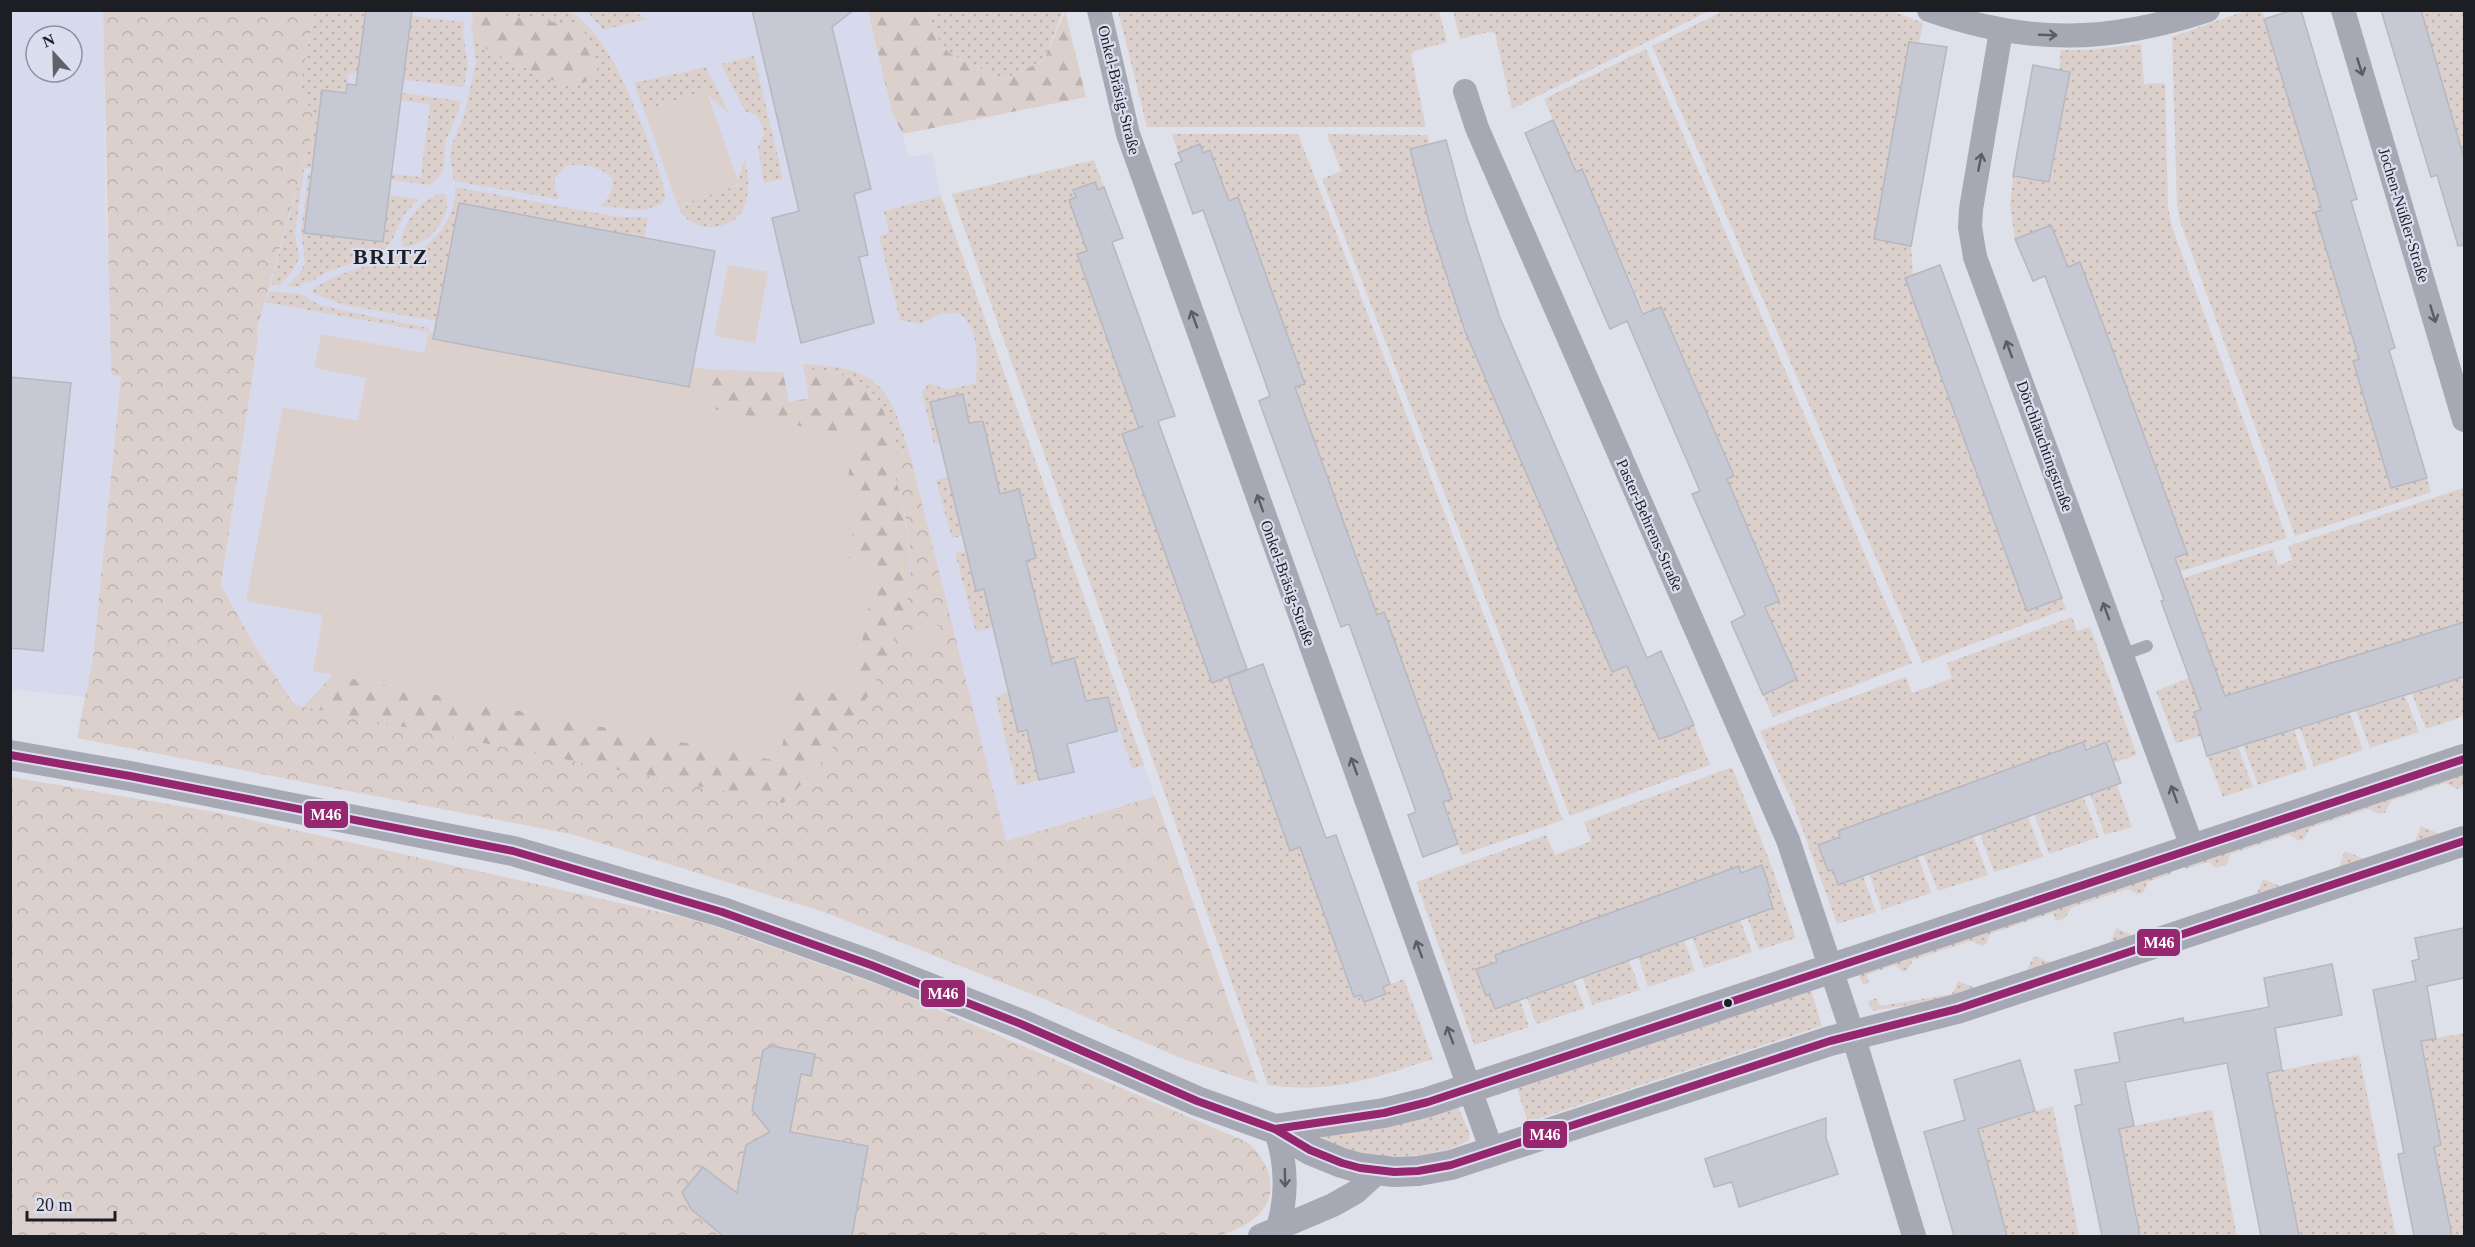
<svg xmlns="http://www.w3.org/2000/svg" width="2475" height="1247" font-family="Georgia,serif">
<style>
.built{fill:#d6daec;fill-rule:evenodd}
.grass{fill:url(#grass-dots)}
.forest{fill:url(#forest-firs)}
.park{fill:url(#park-crowns)}
.pitch{fill:#dcd0cd}
.building{fill:#c6c8d3;stroke:#b6b8bf;stroke-width:1.5}
.lines{fill:none;stroke-linecap:round;stroke-linejoin:round}
.service{stroke:#a6a9b3;stroke-width:12}
.minor{stroke:#a6a9b3;stroke-width:24}
.tertiary{stroke:#a6a9b3;stroke-width:30}
.bus-1-casing{stroke:#dadeef;stroke-width:12}
.bus-1{stroke:#95276e;stroke-width:8}
.oneway{stroke:#5b5d64}
.bus-dot{fill:#1d1e24;stroke:#dadeef;stroke-width:2}
.labels{text-anchor:middle;dominant-baseline:central;stroke-width:4.5;stroke-linejoin:round;paint-order:stroke}
.street-label{font-size:16px;fill:#1d1e24;stroke:#dadeef}
.district-label{font-size:22px;font-weight:bold;letter-spacing:1.5px;fill:#1d1e24;stroke:#dadeef}
.line-badge{stroke:#dadeef;stroke-width:2}
.badge-label{font-size:16px;text-anchor:middle;font-weight:bold;fill:#fff}
</style>
<defs>
<pattern id="grass-dots" width="8" height="8" patternUnits="userSpaceOnUse" patternTransform="scale(1.5)"><rect width="8" height="8" fill="#dcd0cd"/><path d="M2 2h.1M6 6h.1" fill="none" stroke="#bcb2b0" stroke-width="1.8" stroke-linecap="round"/></pattern>
<pattern id="forest-firs" width="22" height="20" patternUnits="userSpaceOnUse" patternTransform="scale(1.5)"><rect width="22" height="20" fill="#dcd0cd"/><path d="M5 1l3.5 6h-7zM16 11l3.5 6h-7z" fill="#bcb2b0"/></pattern>
<pattern id="park-crowns" width="20" height="18" patternUnits="userSpaceOnUse" patternTransform="scale(1.5)"><rect width="20" height="18" fill="#dcd0cd"/><path d="M2 6a3 3 0 1 1 6 0M12 15a3 3 0 1 1 6 0" fill="none" stroke="#bcb2b0"/></pattern>
</defs>
<rect width="100%" height="100%" fill="#dfe1ea"/>
<g class="built">
<path d="M11 11H103L106 220 121 376 93 658 86 697 11 689ZM36 36H72V72H36Z"/>
<path d="M315 11H868L892 113 903 134 908 157 932 153 941 196 1155 796 992 845 295 705 256 648 221 585 258 339 257 329 315 122Z"/>
</g>
<g class="grass">
<path d="M350 10 366 13 358 74 349 73 346 93 313 168H304L295 233 299 258 294 269 279 286 271 284 315 122 300 85 315 11Z"/>
<path d="M493 11H571C590 25 603 44 615 65 625 83 666 179 665 196 664 200 663 201 661 204L644 210 601 206C608 198 615 189 612 178 603 167 579 163 565 166L555 178 554 189 559 196 558 199 454 181 450 157 452 144 464 116 476 62 471 22C479 56 534 69 561 84L493 14Z"/>
<path d="M587 11H632L647 19 603 30Z"/>
<path d="M928 11H1063L1044 60 1003 80 949 53 937 37Z"/>
<path d="M1118 11H1439L1447 42 1415 51 1411 55 1426 127H1147Z"/>
<path d="M1453 11V10L1709 11 1512 109 1495 33 1488 32 1460 39Z"/>
<path d="M1723 11H1893L1923 23 1919 43 1909 42 1874 239 1911 246 1913 275 1905 279 2027 611 2062 598 2066 609 1922 663 1652 46Z"/>
<path d="M2245 11H2262L2322 210 2316 212 2359 359 2353 362 2391 488 2427 478 2431 492 2295 536 2180 221 2177 206 2172 37Z"/>
<path d="M2421 11H2464V157L2461 145Z"/>
<path d="M411 16 464 22 463 35 468 64 464 87 368 75 404 67Z"/>
<path d="M2141 44 2144 84 2165 83 2168 207 2172 227 2287 538 2157 579 2152 566 2187 553 2080 263 2068 267 2015 239 2010 205 2013 176 2050 182 2070 73 2059 70 2061 50H2088Z"/>
<path d="M1646 49 1912 663 1773 717 1763 695 1797 679 1765 607 1779 600 1727 479 1734 475 1662 307 1645 314 1582 169 1576 172 1544 99Z"/>
<path d="M754 56 783 179 764 183 758 148 764 134 763 127 756 115 745 111 721 64Z"/>
<path d="M706 67 730 115 708 95 706 90 645 112 634 83Z"/>
<path d="M366 88 461 101 458 113 445 142 444 170 431 185 391 180V174L421 177 430 104 365 96Z"/>
<path d="M1172 134H1298L1563 820 1462 855 1443 802 1452 798 1384 612 1377 615 1295 387 1305 383 1238 197 1229 201 1200 145 1178 153Z"/>
<path d="M1327 134 1428 135 1429 144 1410 149 1431 228 1465 331 1612 672 1627 666 1659 739 1694 725 1710 765 1570 816 1322 179 1341 171Z"/>
<path d="M745 158C748 172 750 191 745 205 734 234 689 235 678 206L739 185 738 180Z"/>
<path d="M1094 160 1104 187 1098 190 1095 182 1074 190 1076 197 1069 200 1087 251 1077 255 1139 428 1123 435 1212 683 1228 677 1290 850 1300 847 1354 997 1361 995 1364 1002 1385 994 1383 987 1404 979 1433 1059C1372 1078 1334 1094 1268 1085L952 194Z"/>
<path d="M308 174H312L305 233 383 242 389 195 418 199 404 215 391 242 383 251 372 257 331 270 308 283 304 282 302 286 286 287 300 273 305 263 301 231Z"/>
<path d="M455 187 619 217H648L644 238 460 203 437 321 344 305 313 293 312 290 333 277 426 246C444 231 457 211 455 187Z"/>
<path d="M442 193 446 195C453 218 427 246 404 247L401 238C407 218 422 199 442 193Z"/>
<path d="M941 196 1144 765 1132 769 1120 730 1117 731 1108 697 1071 705 1083 690 1074 658 1049 665 1023 562 1036 558 1019 490 998 495 984 421 969 423 963 394 930 402 940 442 934 444 922 392 929 383 947 390 976 383C977 358 980 329 959 313L939 314 921 324 900 320 879 236 889 233 884 211Z"/>
<path d="M269 291 302 294 317 304 331 308 429 328V332L265 302Z"/>
<path d="M803 364C875 367 889 384 909 451L898 454C880 392 873 375 804 369Z"/>
<path d="M948 477 962 536 952 538 936 480Z"/>
<path d="M2463 488 2464 630 2462 624 2194 712 2201 736 2176 743 2156 691 2189 678 2177 580 2273 549 2278 565 2292 560 2288 546Z"/>
<path d="M966 551 976 590 984 589 993 627 976 632 955 553Z"/>
<path d="M2072 617 2077 631 2090 627 2137 755 2114 763 2106 742C2073 754 2037 758 2004 770L2006 777 1972 782 1949 791 1951 798 1919 809 1916 802 1838 831 1840 837 1819 845 1828 871 1833 870 1838 885 1863 876 1876 912 1837 924 1794 806 1760 731 1906 677 1912 693 1952 678 1947 663Z"/>
<path d="M2461 678 2464 687V716L2426 729 2412 694Z"/>
<path d="M1009 693 1018 732 1027 730 1039 780 1017 786 995 696Z"/>
<path d="M2405 696 2419 732 2370 748 2356 711Z"/>
<path d="M2350 713 2363 750 2314 767 2300 728Z"/>
<path d="M2294 730 2307 769 2258 785 2243 745Z"/>
<path d="M2238 747 2253 787 2223 797 2207 756Z"/>
<path d="M1732 767 1770 862 1796 938 1759 950 1747 917 1771 892 1762 865 1741 873 1739 866 1495 955 1497 962 1476 970 1485 995 1489 994 1495 1009 1520 1000 1529 1027 1474 1045 1416 882 1546 835 1555 855 1591 841 1584 822Z"/>
<path d="M2464 771V782L2462 788 2457 789 2446 783 2391 801 2385 813 2380 814 2368 809 2310 828 2304 839 2299 841 2289 835 2231 854 2226 865 2216 868 2209 862 2185 869 2184 865Z"/>
<path d="M2117 785 2132 827 2105 835 2090 794Z"/>
<path d="M2083 796 2099 837 2049 854 2034 814Z"/>
<path d="M2028 816 2043 857 1994 872 1980 834Z"/>
<path d="M2421 826 2440 834 2464 826V830L2256 895 2263 879 2282 887 2339 867 2345 851 2364 859 2415 842Z"/>
<path d="M1973 836 1988 875 1938 891 1923 854Z"/>
<path d="M1918 856 1931 893 1882 910 1869 874Z"/>
<path d="M2170 870 2171 874 2148 882 2143 893 2138 894 2127 889 2071 908 2065 918 2056 921 2053 913 1990 934 1986 944 1982 946 1971 941 1913 960 1907 970 1903 972 1895 965 1867 975 1869 983 1863 985 1858 973Z"/>
<path d="M1740 919 1752 952 1704 968 1692 937Z"/>
<path d="M2116 928 2134 936 1952 998 1872 1011 1868 1001 1877 998 1880 1006 1952 994 1958 981 1975 988 2026 971 2034 956 2051 963 2110 944Z"/>
<path d="M1684 940 1695 971 1648 987 1638 957Z"/>
<path d="M1629 960 1640 990 1592 1005 1582 977Z"/>
<path d="M1574 980 1585 1008 1536 1024 1527 998Z"/>
<path d="M1810 987 1822 1026 1528 1122 1516 1086Z"/>
<path d="M2464 1033V1236H2452L2434 1147 2441 1145 2421 1041Z"/>
<path d="M2359 1055 2396 1236H2299L2267 1073Z"/>
<path d="M2053 1106 2079 1236H2007L1987 1163 1969 1131Z"/>
<path d="M1458 1107 1470 1134 1469 1140C1439 1160 1349 1164 1322 1138V1135Z"/>
<path d="M2212 1110 2237 1236H2140L2119 1129Z"/>
</g>
<g class="forest">
<path d="M493 11 494 14 582 26 599 69C589 83 578 87 561 84L489 51C475 40 471 28 473 11Z"/>
<path d="M868 11H928L937 37 949 53 1003 80 1044 60 1065 11 1086 97 903 134 892 113Z"/>
<path d="M804 369C873 375 880 392 898 454L890 457C901 497 912 537 910 579 908 645 855 722 815 771L1025 914 304 706 333 675 779 761 794 686 851 696 877 564 848 558 860 493 846 490 854 437 707 408 714 370 783 372 789 402 809 398Z"/>
</g>
<g class="park">
<path d="M103 11H315L300 85 315 122 257 329 258 339 221 585 256 648 295 705 783 803C829 757 867 708 892 647 900 626 908 605 910 582 914 539 901 497 890 457L909 451 1006 841 1155 796 1258 1084 1183 1059 1044 999 824 912 571 834 77 738 93 658 121 376 112 375 111 365Z"/>
<path d="M11 777 220 813 700 921 893 990 1247 1142C1273 1163 1282 1201 1250 1222 1241 1228 1229 1232 1220 1236H11Z"/>
</g>
<g class="pitch">
<path d="M706 90 739 184 678 206 645 112Z"/>
<path d="M728 265 768 272 755 343 714 336Z"/>
<path d="M429 332 434 333V339L688 387 693 367 714 370 707 408 854 437 846 489 860 492 848 558 877 564 851 696 794 686 779 761 313 671 323 615 246 601 283 407 358 421 366 378 314 368 321 334 424 353Z"/>
<path d="M918 622 940 626 934 654 913 651Z"/>
</g>
<g class="building">
<path d="M366 10H412L383 242 304 233 322 90 346 93 347 84 356 85Z"/>
<path d="M752 10H854L832 27 871 189 854 194 868 255 859 257 874 323 801 343 772 218 799 211Z"/>
<path d="M2293 10H2301L2357 199 2351 201 2395 348 2389 350 2427 478 2391 488 2353 361 2359 359 2315 212 2322 210 2264 19Z"/>
<path d="M2381 10H2421L2464 158V245L2458 246 2437 175 2431 177Z"/>
<path d="M1909 42 1947 47 1911 246 1874 239Z"/>
<path d="M2033 65 2070 72 2049 182 2013 176Z"/>
<path d="M1553 120 1576 172 1582 169 1643 314 1661 307 1734 476 1727 479 1779 601 1765 607 1797 679 1763 695 1731 622 1745 615 1692 494 1700 491 1627 321 1610 329 1525 133Z"/>
<path d="M1446 140 1467 218 1500 318 1647 658 1661 651 1694 725 1669 736 1659 739 1627 666 1612 672 1465 331 1429 222 1410 149Z"/>
<path d="M1200 144 1203 153 1210 150 1229 201 1238 197 1305 384 1295 387 1377 615 1384 612 1452 799 1443 802 1458 844 1423 857 1408 815 1416 812 1364 666 1349 624 1341 627 1259 401 1270 396 1263 376 1203 210 1193 214 1175 164 1182 161 1178 153Z"/>
<path d="M1095 182 1098 190 1104 187 1123 238 1112 242 1175 416 1158 421 1247 669 1212 683 1122 434 1144 426 1139 428 1077 254 1087 251 1069 200 1076 197 1073 190Z"/>
<path d="M459 203 715 251 689 387 433 339Z"/>
<path d="M2051 225 2068 267 2080 262 2134 408 2187 553 2175 558 2225 696 2464 622V677L2207 756 2194 712 2201 710 2161 601 2164 600 2083 377 2045 276 2033 281 2015 239Z"/>
<path d="M1940 265 2062 598 2027 611 1905 278Z"/>
<path d="M10 377 71 383 43 651 10 648Z"/>
<path d="M963 394 969 423 983 421 1000 494 1019 489 1036 558 1026 561 1052 664 1074 658 1086 701 1108 697 1117 731 1067 744 1074 772 1039 780 1027 730 1018 732 984 589 976 591 930 402Z"/>
<path d="M1263 664 1326 838 1336 835 1390 984 1383 987 1386 994 1364 1002 1361 995 1354 997 1300 847 1290 851 1228 677Z"/>
<path d="M2083 742 2086 750 2106 742 2121 783 1838 885 1833 870 1828 871 1818 845 1840 837 1838 831Z"/>
<path d="M1762 865 1771 892 1768 893 1773 908 1495 1009 1489 994 1486 996 1476 969 1497 962 1495 955 1739 866 1741 873Z"/>
<path d="M2464 928V978L2427 986 2436 1039 2421 1041 2441 1145 2434 1147 2452 1236H2414L2398 1154 2404 1153 2373 990 2416 981 2412 961 2419 959 2415 938Z"/>
<path d="M2332 964 2342 1015 2275 1028 2282 1070 2267 1073 2299 1236H2261L2227 1063 2125 1082 2134 1126 2119 1129 2140 1236H2102L2075 1106 2082 1104 2075 1070 2120 1062 2114 1033 2183 1018 2184 1023 2269 1007 2264 978Z"/>
<path d="M772 1046 815 1054 811 1076 801 1074 790 1132 868 1146 852 1236H723L691 1209 682 1192 703 1167 737 1193 746 1145 770 1132 752 1110 763 1050Z"/>
<path d="M2020 1060 2035 1111 1978 1129 2007 1236H1954L1924 1132 1965 1120 1954 1080Z"/>
<path d="M1826 1118V1138L1838 1174 1739 1207 1732 1182 1714 1187 1705 1159Z"/>
</g>
<g class="lines">
<path class="service" d="M2122 655 2147 646"/>
<g class="minor">
<path d="M1099 10 1128 134 1492 1151"/>
<path d="M1929 10C2028 45 2109 43 2208 10"/>
<path d="M2343 10 2464 420"/>
<path d="M2001 31 1971 209 1970 227 1975 257 2193 849"/>
<path d="M1465 91 1477 128 1788 840 1853 1035 1914 1236"/>
<path d="M1275 1129C1287 1162 1288 1194 1278 1228"/>
<path d="M1260 1236 1333 1205 1356 1192 1379 1171"/>
</g>
<g class="tertiary">
<path d="M10 755 130 776 513 851 722 912 871 965 1021 1024 1197 1101 1275 1129 1310 1150 1342 1163 1360 1168 1394 1172 1418 1171 1451 1165 1830 1041 1957 1009 2464 841"/>
<path d="M1275 1129 1384 1113 1428 1102 2464 759"/>
</g>
<defs>
<g id="bus-1">
<path d="M10 755 130 776 513 851 722 912 871 965 1021 1024 1197 1101 1275 1129 1310 1150 1342 1163 1360 1168 1394 1172 1418 1171 1451 1165 1830 1041 1957 1009 2464 841"/>
<path d="M1275 1129 1384 1113 1428 1102 2464 759"/>
</g>
</defs>
<use href="#bus-1" class="bus-1-casing"/>
<use href="#bus-1" class="bus-1"/>
</g>
<defs><path id="oneway-shaft" d="M-6 0H5M1.5-3L5.5 0L1.5 3" fill="none" stroke-width="1.6" stroke-linecap="round" stroke-linejoin="round" transform="scale(1.5)"/></defs>
<g class="oneway">
<use href="#oneway-shaft" transform="translate(2048 35) rotate(2)"/>
<use href="#oneway-shaft" transform="translate(2360 67) rotate(73)"/>
<use href="#oneway-shaft" transform="translate(1980 162) rotate(-79)"/>
<use href="#oneway-shaft" transform="translate(2433 314) rotate(73)"/>
<use href="#oneway-shaft" transform="translate(1194 319) rotate(-110)"/>
<use href="#oneway-shaft" transform="translate(2009 349) rotate(-110)"/>
<use href="#oneway-shaft" transform="translate(1260 503) rotate(-110)"/>
<use href="#oneway-shaft" transform="translate(2106 611) rotate(-110)"/>
<use href="#oneway-shaft" transform="translate(1354 766) rotate(-110)"/>
<use href="#oneway-shaft" transform="translate(2174 794) rotate(-110)"/>
<use href="#oneway-shaft" transform="translate(1419 949) rotate(-110)"/>
<use href="#oneway-shaft" transform="translate(1450 1035) rotate(-110)"/>
<use href="#oneway-shaft" transform="translate(1285 1178) rotate(89)"/>
</g>
<circle class="bus-dot" cx="1728" cy="1003" r="5"/>
<g class="labels">
<g class="street-label">
<text transform="translate(1119 90) rotate(76)">Onkel-Bräsig-Straße</text>
<text transform="translate(2404 215) rotate(73)">Jochen-Nüßler-Straße</text>
<text transform="translate(2045 446) rotate(70)">Dörchläuchtingstraße</text>
<text transform="translate(1650 525) rotate(66)">Paster-Behrens-Straße</text>
<text transform="translate(1288 583) rotate(70)">Onkel-Bräsig-Straße</text>
</g>
<g class="district-label">
<text x="391" y="256">BRITZ</text>
</g>
</g>
<g class="line-badge">
<rect x="303" y="800" width="46" height="29" rx="6" fill="#95276e"/>
<rect x="2136" y="928" width="45" height="29" rx="6" fill="#95276e"/>
<rect x="920" y="979" width="46" height="29" rx="6" fill="#95276e"/>
<rect x="1522" y="1120" width="46" height="29" rx="6" fill="#95276e"/>
</g>
<g class="badge-label">
<text x="326" y="820">M46</text>
<text x="2159" y="948">M46</text>
<text x="943" y="999">M46</text>
<text x="1545" y="1140">M46</text>
</g>
<rect width="2475" height="1247" fill="none" stroke="#1d1e24" stroke-width="24"/>
<g transform="translate(54 54) rotate(338)"><circle r="28" fill="#dadeef" stroke="#8e919e" stroke-width="1.5"/>
<path d="M0-4.5L10 22L0 15L-10 22Z" fill="#616269"/>
<text y="-9" font-size="16" font-weight="bold" text-anchor="middle" fill="#1d1e24">N</text>
</g>
<path d="M27 1211v9h88v-9" fill="none" stroke="#1d1e24" stroke-width="3"/>
<text x="36" y="1211" font-size="18" fill="#1d1e24" stroke="#dadeef" stroke-width="4.5" paint-order="stroke">20 m</text>
</svg>
